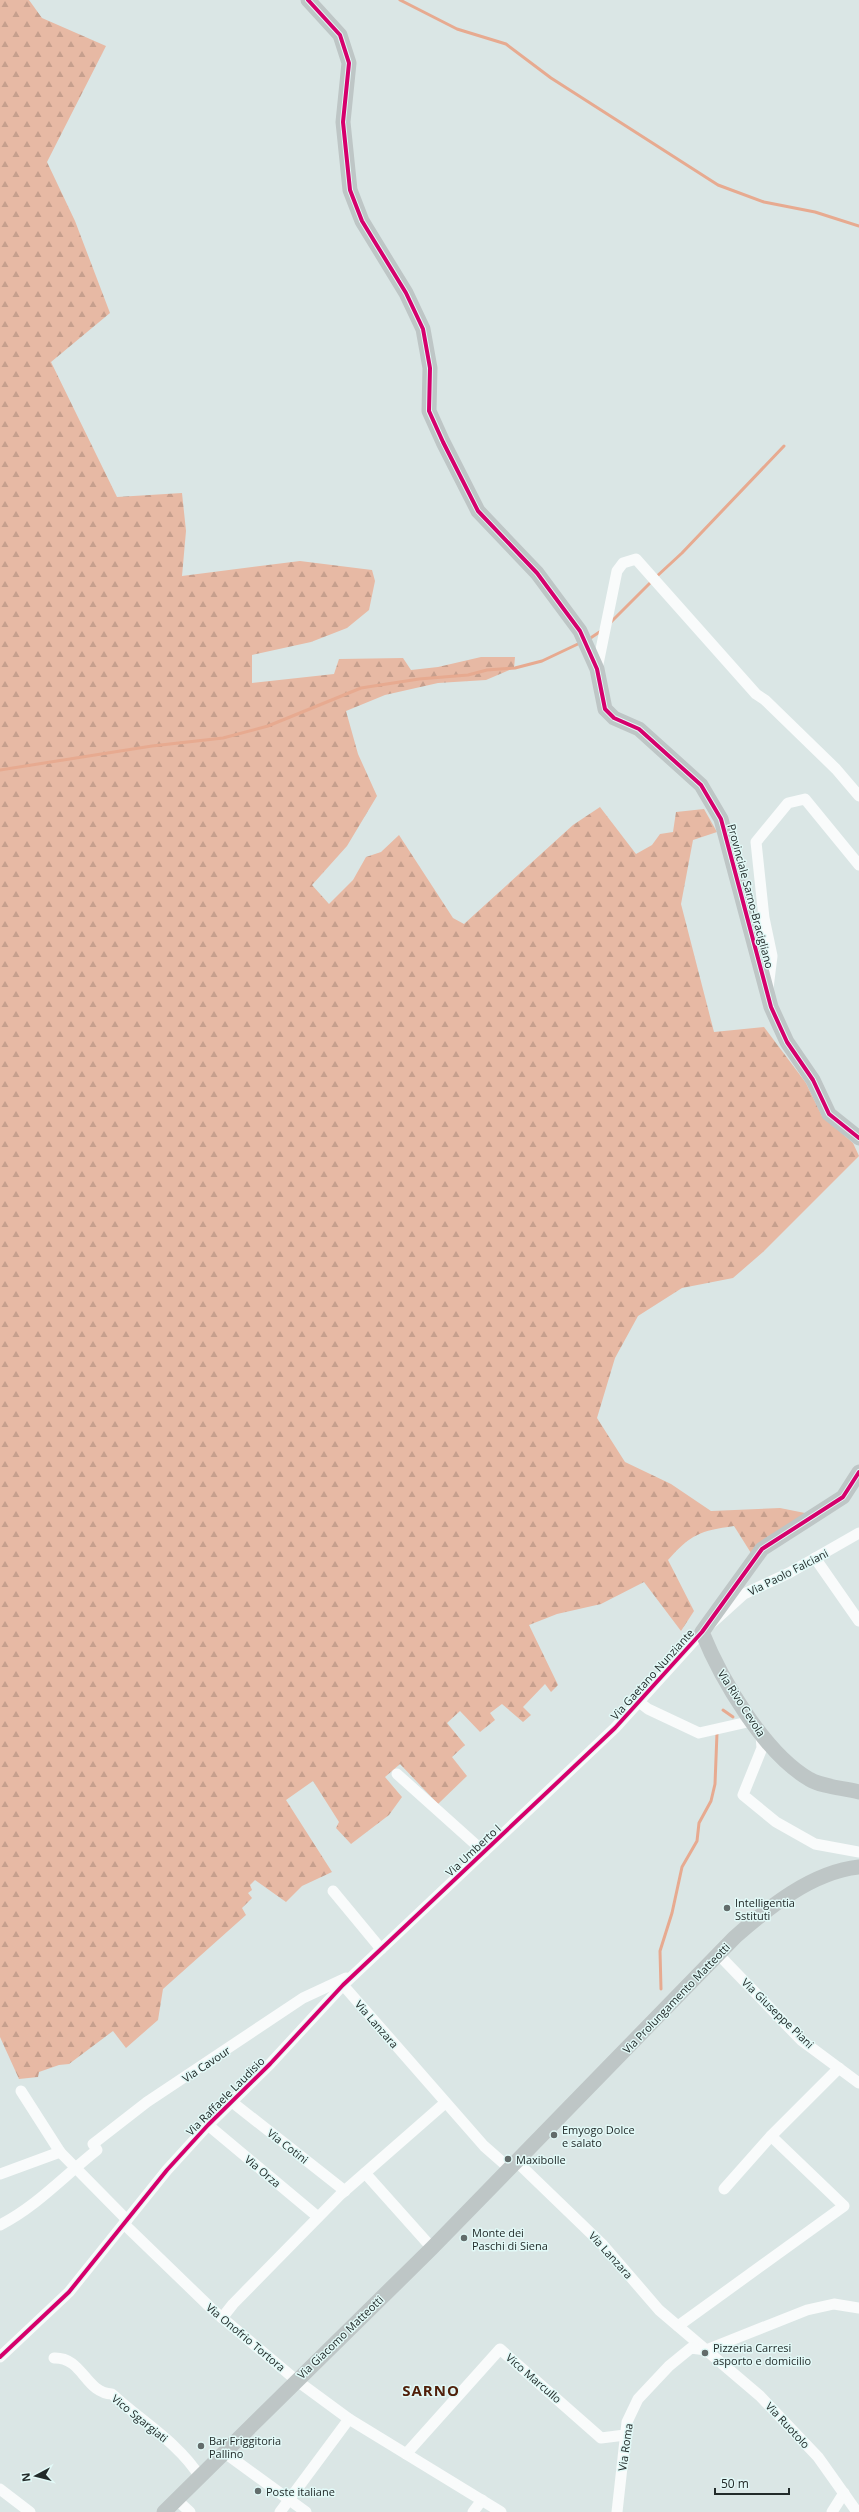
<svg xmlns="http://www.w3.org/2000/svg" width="859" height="2512" font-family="'Open Sans',sans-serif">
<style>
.forest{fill:url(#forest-firs)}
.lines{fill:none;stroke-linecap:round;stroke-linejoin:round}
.stream{stroke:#e7aa90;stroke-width:3}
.street{stroke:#f9fbfb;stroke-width:11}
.secondary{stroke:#bec6c6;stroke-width:15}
.cycleway-casing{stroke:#e2f9f7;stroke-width:6}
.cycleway{stroke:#d6006c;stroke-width:4}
.poi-dot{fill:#626c6b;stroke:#e2f9f7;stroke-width:1.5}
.labels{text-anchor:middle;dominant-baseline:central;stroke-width:3;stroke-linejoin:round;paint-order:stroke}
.street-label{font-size:11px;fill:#222b2a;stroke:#e2f9f7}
.poi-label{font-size:11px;fill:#222b2a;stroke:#e2f9f7;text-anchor:start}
.district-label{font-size:15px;font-weight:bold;letter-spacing:1px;fill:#50200a;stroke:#e2f9f7}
</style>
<defs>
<pattern id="forest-firs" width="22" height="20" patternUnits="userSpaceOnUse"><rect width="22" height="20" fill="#e7b9a4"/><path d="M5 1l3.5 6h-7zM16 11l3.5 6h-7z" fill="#c69f8d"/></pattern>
</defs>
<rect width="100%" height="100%" fill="#dae6e5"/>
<path class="forest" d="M0 0H29L42 18 106 46 47 162 75 221 110 313 51 362 117 497 182 493 186 531 182 576 300 561 372 570 375 581 369 610 347 628 311 642 252 655V683L334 674 339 659 403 658 411 670 438 667 481 657H515L514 668 486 680 438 683 385 695 346 711 358 754 377 796 347 846 312 885 329 904 353 880 366 857 381 852 399 835 453 918 464 924 573 825 600 807 636 854 652 845 660 834 673 832 676 812 704 809 717 832 693 840 681 904 714 1032 764 1027 806 1083 822 1116 853 1143 859 1156 763 1252 733 1278 682 1288 638 1316 615 1358 597 1418 625 1462 671 1484 711 1511 780 1508 805 1513 751 1553 734 1526C700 1531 691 1534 668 1560L694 1611 681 1631 644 1582 601 1604 557 1614 529 1625 558 1685 551 1692 545 1684 523 1707 531 1715 523 1722 502 1704 490 1713 495 1720 480 1732 460 1711 447 1723 465 1745 452 1757 467 1776 438 1804 400 1764 385 1777 402 1797 389 1815 351 1844 336 1828 339 1822 313 1781 286 1800 332 1872 302 1886 286 1902 255 1880 250 1885 252 1890 248 1893 252 1898 242 1908 246 1915 163 1989 158 2020 126 2048 113 2031 69 2064 59 2065 39 2072 38 2077 19 2079 0 2037Z"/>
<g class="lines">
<g class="stream">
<path d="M400 0 457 29 506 44 551 78 718 185 764 202 815 212 859 226"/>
<path d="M656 577 682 553 784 446"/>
<path d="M609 624 652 581"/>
<path d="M589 639 601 631"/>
<path d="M0 770 152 746 223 738 268 726 361 688 419 679 468 675 487 670 515 668 542 661 580 643"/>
<path d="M723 1710 733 1717"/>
<path d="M661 1989 660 1951 672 1913 682 1867 697 1841 699 1823 711 1801 715 1784 717 1733"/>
</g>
<g class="street">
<path d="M597 669 617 571 623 563 636 559 756 694 765 700 836 769 859 796"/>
<path d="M768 988 772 956 764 918 756 842 788 803 805 799 859 865"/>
<path d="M815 1558 859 1621"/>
<path d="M639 1702 648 1709 699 1733 752 1721"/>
<path d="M761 1735 762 1748 743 1795 776 1822 815 1844 859 1852"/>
<path d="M397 1774 484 1852"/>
<path d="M333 1891 381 1949"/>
<path d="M718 1954 801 2040 859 2083"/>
<path d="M343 1985 484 2146 509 2168"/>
<path d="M21 2091 60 2152 127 2220"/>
<path d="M232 2102 345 2191"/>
<path d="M208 2125 318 2217"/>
<path d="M516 2161 603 2245 659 2310 760 2396 818 2457 857 2512"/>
<path d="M365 2173 432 2248"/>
<path d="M0 2174 60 2152"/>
<path d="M724 2189 771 2136 839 2068"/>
<path d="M124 2224 214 2311 296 2380 349 2419 501 2512"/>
<path d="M0 2225C37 2206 64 2176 97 2150L93 2144 147 2102 303 1998 346 1978"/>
<path d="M222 2318 233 2304 341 2194 445 2103"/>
<path d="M678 2326 844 2206 771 2136"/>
<path d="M0 2357 69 2292 167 2170 208 2125 270 2064 343 1985 615 1728 702 1632 744 1594 789 1573 859 1533"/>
<path d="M54 2358C83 2357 85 2393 112 2394 141 2421 179 2443 200 2477"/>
<path d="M225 2453 306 2512"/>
<path d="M406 2454 500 2349 601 2438 625 2435"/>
<path d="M0 2489 30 2512"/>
<path d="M177 2500 190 2512"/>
<path d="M280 2512 349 2419"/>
<path d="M473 2512 482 2500"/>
<path d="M617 2512 627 2422 638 2399 669 2366 691 2348 706 2350 807 2310 834 2304 859 2308"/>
<path d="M832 2512 844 2493"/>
</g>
<g class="secondary">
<path d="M308 0 340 35 349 63 343 122 350 190 362 221 406 293 423 329 430 368 429 411 443 442 478 511 537 573 580 631 597 669 605 709 614 718 639 729 701 785 721 819 771 1007 787 1042 813 1080 829 1114 859 1138"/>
<path d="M859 1472 843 1497 762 1549 702 1632C721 1679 764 1753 809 1779 822 1787 844 1788 859 1792"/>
<path d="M164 2512 432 2248 735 1937C769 1907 812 1872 859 1867"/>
</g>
<defs>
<g id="cycleway">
<path d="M308 0 340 35 349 63 343 122 350 190 362 221 406 293 423 329 430 368 429 411 443 442 478 511 537 573 580 631 597 669 605 709 614 718 639 729 701 785 721 819 771 1007 787 1042 813 1080 829 1114 859 1138"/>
<path d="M0 2357 69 2292 167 2170 208 2125 270 2064 343 1985 615 1728 702 1632 762 1549 843 1497 859 1472"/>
</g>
</defs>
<use href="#cycleway" class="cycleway-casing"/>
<use href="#cycleway" class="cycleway"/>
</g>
<g class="poi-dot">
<circle cx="727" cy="1908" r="4"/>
<circle cx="554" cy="2135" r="4"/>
<circle cx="508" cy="2159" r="4"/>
<circle cx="464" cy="2238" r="4"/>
<circle cx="705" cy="2353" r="4"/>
<circle cx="201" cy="2446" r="4"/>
<circle cx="258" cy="2491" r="4"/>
</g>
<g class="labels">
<g class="street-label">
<text transform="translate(751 896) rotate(75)">Provinciale Sarno-Bracigliano</text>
<text transform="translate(788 1572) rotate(-27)">Via Paolo Falciani</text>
<text transform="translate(652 1674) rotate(-48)">Via Gaetano Nunziante</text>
<text transform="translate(742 1703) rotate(57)">Via Rivo Cevola</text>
<text transform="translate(473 1850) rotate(-43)">Via Umberto I</text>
<text transform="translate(676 1998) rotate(-46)">Via Prolungamento Matteotti</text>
<text transform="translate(778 2013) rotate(44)">Via Giuseppe Piani</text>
<text transform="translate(377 2024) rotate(49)">Via Lanzara</text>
<text transform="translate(206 2064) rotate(-34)">Via Cavour</text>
<text transform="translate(225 2096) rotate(-45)">Via Raffaele Laudisio</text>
<text transform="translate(288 2146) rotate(38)">Via Cotini</text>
<text transform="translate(263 2171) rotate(40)">Via Orza</text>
<text transform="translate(611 2255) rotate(48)">Via Lanzara</text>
<text transform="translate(246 2337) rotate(40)">Via Onofrio Tortora</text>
<text transform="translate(340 2337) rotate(-44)">Via Giacomo Matteotti</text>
<text transform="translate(534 2378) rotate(41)">Vico Marcullo</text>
<text transform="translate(140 2418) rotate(39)">Vico Sgargiati</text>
<text transform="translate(788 2425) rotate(47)">Via Ruotolo</text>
<text transform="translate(625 2447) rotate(-82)">Via Roma</text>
</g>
<g class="poi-label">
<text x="735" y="1902">Intelligentia<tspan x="735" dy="13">Sstituti</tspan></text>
<text x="562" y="2129">Emyogo Dolce<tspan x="562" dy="13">e salato</tspan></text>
<text x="516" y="2159">Maxibolle</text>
<text x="472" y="2232">Monte dei<tspan x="472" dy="13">Paschi di Siena</tspan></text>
<text x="713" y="2347">Pizzeria Carresi<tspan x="713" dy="13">asporto e domicilio</tspan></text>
<text x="209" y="2440">Bar Friggitoria<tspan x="209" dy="13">Pallino</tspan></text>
<text x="266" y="2491">Poste italiane</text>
</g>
<g class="district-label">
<text x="431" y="2390">SARNO</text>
</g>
</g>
<g transform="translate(36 2476) rotate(263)" stroke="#e2f9f7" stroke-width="3" paint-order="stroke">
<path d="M0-3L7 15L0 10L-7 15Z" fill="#222b2a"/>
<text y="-6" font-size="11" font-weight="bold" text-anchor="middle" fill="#222b2a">N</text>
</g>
<path d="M715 2488v6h74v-6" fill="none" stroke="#222b2a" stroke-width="2"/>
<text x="721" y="2488" font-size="12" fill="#222b2a" stroke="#e2f9f7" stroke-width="3" paint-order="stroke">50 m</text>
</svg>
